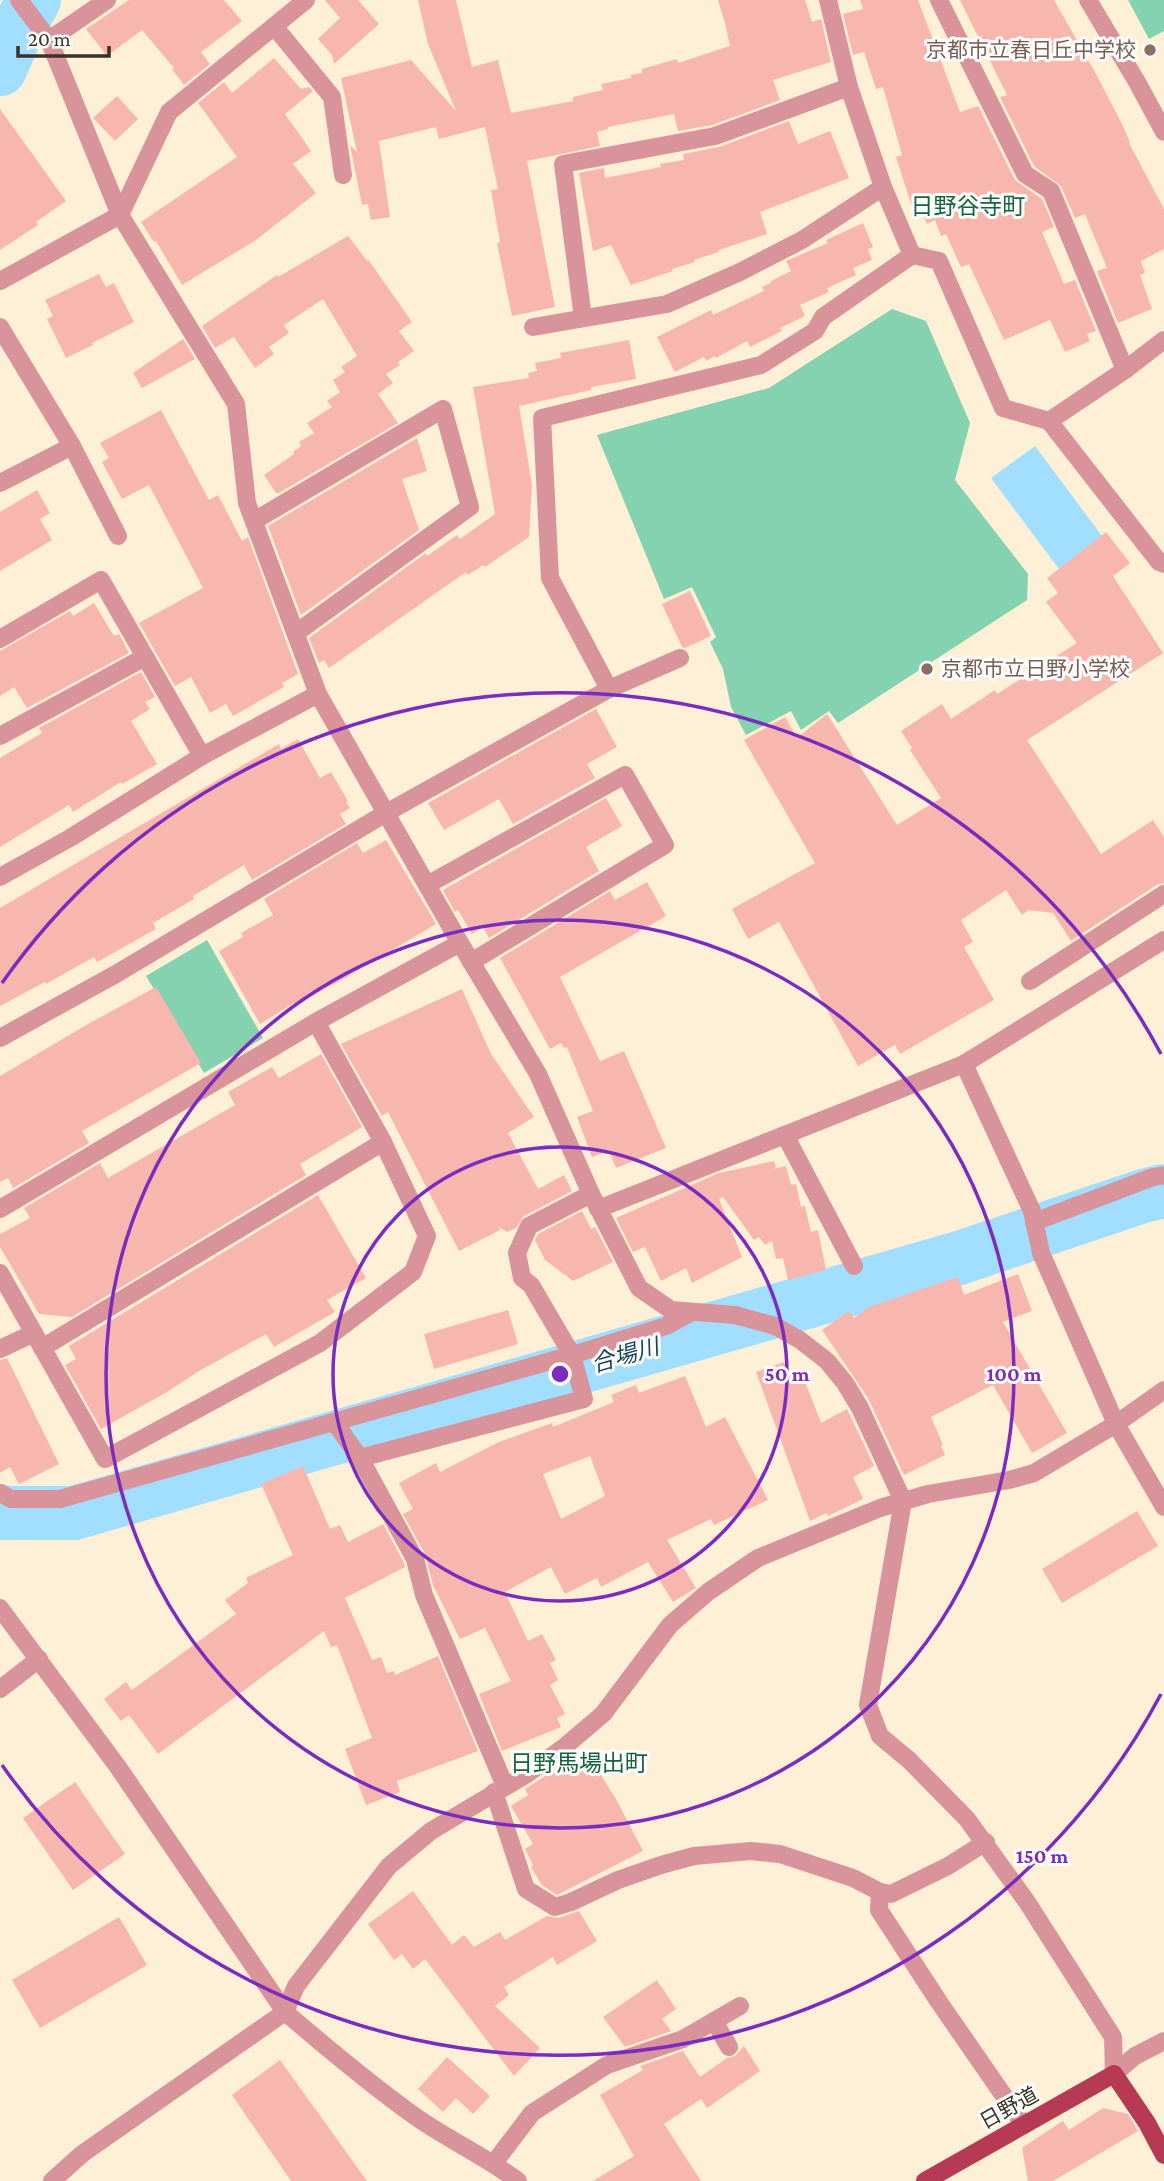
<svg xmlns="http://www.w3.org/2000/svg" width="1164" height="2181" font-family="'Crimson Pro','Noto Sans JP',serif">
<style>
.green{fill:#84d2af}
.water{fill:#a1deff}
.lines{fill:none;stroke-linecap:round;stroke-linejoin:round}
.river{stroke:#a1deff;stroke-width:54}
.building{fill:#f8b7ae;fill-rule:evenodd}
.minor{stroke:#d9939a;stroke-width:18}
.major{stroke:#b63a53;stroke-width:18}
.ring{fill:none;stroke:#7b2cbf;stroke-width:3.5}
.education-dot{fill:#8d6e63;stroke:#fff;stroke-width:2.5}
.labels{text-anchor:middle;dominant-baseline:central;stroke-width:6;stroke-linejoin:round;paint-order:stroke}
.education-label{font-size:21px;fill:#785e54;stroke:#fff;text-anchor:end}
.street-label{font-size:21px;fill:#383329;stroke:#fff}
.neighbourhood-label{font-size:23px;fill:#15643b;stroke:#fff}
.water-label{font-size:23px;font-style:italic;fill:#17475d;stroke:#fff}
.centre{fill:#7b2cbf;stroke:#fff;stroke-width:3.5}
.ring-label{font-size:21px;text-anchor:middle;font-weight:bold;fill:#7b2cbf;stroke:#fff;stroke-width:6;stroke-linejoin:round;paint-order:stroke}
</style>
<rect width="100%" height="100%" fill="#fdf0d6"/>
<g class="green">
<path d="M1128 0H1164V31L1149 39Z"/>
<path d="M892 309 926 321 970 423 955 480 1028 574 1027 600 838 723 829 711 801 730 791 711 746 735 731 707 723 669 710 642 716 637 692 587 664 599 597 435 769 388Z"/>
<path d="M207 940 263 1038 204 1073 146 976Z"/>
</g>
<path class="water" d="M1035 446 1102 536 1059 569 991 478Z"/>
<g class="lines">
<g class="river">
<path d="M0 69 17 30 34 0"/>
<path d="M0 1511 5 1513H74L959 1258 1143 1196 1164 1191"/>
</g>
</g>
<g class="building">
<path d="M129 0H224L242 21 201 52 210 64 184 85 172 69 174 68 142 30 107 56 86 29Z"/>
<path d="M325 0H358L379 24 334 64 332 55 318 39 340 18Z"/>
<path d="M418 0H456L472 67 498 60 511 113 573 101V97L603 90 601 84 631 78V75L642 73V69L677 59 678 63 730 46 725 23 718 0H805L812 22 821 19 831 62 773 80 780 100 712 125 678 131 674 114 608 127V129L597 132 600 146 527 161 555 307 512 316 497 243 500 242 491 190 498 189 485 127 439 139 436 127 379 141 390 217 371 220 368 204 362 205 350 145 357 152 341 78 411 60 456 111 428 44Z"/>
<path d="M860 0H918L960 112 978 106 1015 180 1042 199 1054 227 1042 232 1064 284 1075 280 1096 331 1087 334 1090 341 1065 352 1050 320 1004 340 969 264 961 267 946 234 941 236 935 220 927 224 918 205 912 207 896 157 902 155 883 87 876 89 864 52 853 55 843 14 863 9Z"/>
<path d="M960 0H1054L1096 74 1122 124 1130 142 1129 143 1164 209V249L1141 261 1145 273 1140 275 1152 309 1118 323 1097 271 1107 268 1085 214 1075 218 1061 186 1034 166 1000 97 1007 95Z"/>
<path d="M274 58 301 89 309 87 313 91 285 114 311 151 293 164 316 193 256 240 182 285 156 241 154 242 141 222 237 157 198 103 224 82 232 93Z"/>
<path d="M117 96 138 119 115 141 93 118Z"/>
<path d="M0 109 66 201 36 222 38 225 0 250Z"/>
<path d="M789 121 798 144 830 131 849 178 760 212 767 234 719 250V252L694 260 695 262 672 269 673 271 631 285 611 245 593 251 579 173 604 168 605 178 661 167 660 164 684 160 683 154 719 147Z"/>
<path d="M863 223 873 247 868 249 872 260 853 268 856 275 827 288 829 292 800 305 805 316 780 328 782 331 750 347 747 341 716 358 715 356 706 361 704 357 675 372 657 337 711 310 713 315 764 291 762 287 771 283V281L791 271 786 261 828 243 826 240Z"/>
<path d="M348 236 368 262 367 258 412 322 399 331 414 351 398 362 400 365 386 374 393 383 378 394 398 423 277 494 264 475 294 454 293 452 301 446 299 442 314 433 307 423 332 407 327 401 340 392 333 380 345 372 341 367 357 356 323 299 284 325 289 333 269 347 274 354 255 368 234 337 215 348 202 326 277 275 278 277Z"/>
<path d="M99 274 106 287 114 283 134 322 92 343 93 345 66 358 47 319 53 316 45 300Z"/>
<path d="M183 339 195 359 142 388 133 373Z"/>
<path d="M629 340 636 379 591 387V390L519 406 532 485 529 537 485 567 483 565 468 575 466 572 329 668 324 660 319 663 309 638 426 553 427 556 457 535 460 539 495 514 473 387 529 378 528 373 537 371 535 363 561 358 560 353Z"/>
<path d="M161 410 209 500 218 495 242 541 248 537 298 674 282 683 284 687 233 716 226 704 210 713 191 677 175 686 139 623 203 588 149 485 122 499 102 462 109 458 100 443Z"/>
<path d="M417 438 427 471 402 479 419 530 301 615 268 526Z"/>
<path d="M37 490 50 513 40 519 52 540 0 571V512Z"/>
<path d="M1106 532 1130 563 1113 576 1163 653 1027 740 1101 854 1153 820 1164 837V883L1158 884 1071 941 1053 913 1029 910 1022 915 1006 890 961 920 973 942 964 947 994 1000 900 1054 895 1045 858 1066 779 922 748 939 732 909 815 863 744 740 785 717 797 738 827 714 897 825 941 798 910 750 912 748 901 731 942 704 951 719 995 690 997 694 1077 643 1046 602 1058 593 1047 578Z"/>
<path d="M690 591 711 636 685 648 682 647 662 604Z"/>
<path d="M94 603 114 636 119 634 129 653 27 708 14 687 0 696V651L70 611 73 616Z"/>
<path d="M141 672 155 697 145 702 150 709 131 721 157 764 122 784 121 782 73 812 69 805 0 847V758L42 733 39 728Z"/>
<path d="M596 709 617 747 587 764 595 778 513 824 499 799 444 830 428 803Z"/>
<path d="M298 739 320 778 331 772 348 801 346 802 350 808 340 814 346 824 252 880 244 865 193 896 194 899 153 923 156 929 97 962 94 957 46 984 45 982 0 1006V908L279 744 281 749Z"/>
<path d="M606 798 622 826 586 847 599 871 489 938 483 927 472 934 458 910 455 912 443 890Z"/>
<path d="M386 840 436 924 347 977 295 1005 294 1003 260 1024 219 951 243 937 241 933 273 915 264 899 357 843 363 853Z"/>
<path d="M647 882 666 916 560 977 600 1061 624 1051 666 1148 616 1168 609 1151 592 1157 577 1117 593 1111 567 1047 564 1048 561 1043 550 1049 500 958 610 891 615 900Z"/>
<path d="M156 987 201 1063 82 1131 89 1143 13 1188 8 1178 0 1182V1076L88 1024Z"/>
<path d="M462 989 491 1054 534 1117 508 1133 538 1189 564 1175 572 1191 524 1216 516 1228 507 1232 499 1227 500 1230 459 1251 388 1112 382 1116 341 1044Z"/>
<path d="M321 1054 362 1127 300 1164 306 1175 72 1317 39 1314 0 1247V1234L30 1218 24 1208 100 1163 108 1178 235 1105 228 1092 272 1067 279 1078Z"/>
<path d="M774 1161 776 1167 773 1169 786 1166 791 1185 796 1184 801 1207 805 1206 811 1232 818 1230 826 1270 788 1280 783 1258 776 1259 772 1241 765 1245 759 1237 754 1240 723 1197 719 1199 742 1257 692 1283 686 1268 661 1281 645 1247 633 1252 616 1218 719 1173Z"/>
<path d="M318 1195 366 1278 327 1300 335 1312 274 1347 266 1334 199 1371 167 1392 101 1429 65 1365 76 1359 69 1346Z"/>
<path d="M582 1211 591 1229 595 1227 613 1262 573 1281 545 1260 535 1240 538 1234Z"/>
<path d="M1018 1274 1032 1311 1003 1322 1067 1433 1032 1453 993 1385 931 1417 943 1445 941 1446 945 1455 904 1475 868 1398 822 1330 849 1311 854 1318 869 1307 958 1277 964 1295Z"/>
<path d="M508 1310 518 1344 434 1369 424 1334Z"/>
<path d="M7 1358 59 1464 19 1484 10 1467 0 1473V1360Z"/>
<path d="M784 1362 790 1378 802 1374 821 1423 847 1409 874 1466 853 1477 863 1499 828 1516 826 1513 810 1521 756 1372Z"/>
<path d="M685 1376 706 1427 725 1417 768 1500 714 1525 711 1519 667 1540 696 1588 673 1602 648 1562 601 1587 597 1578 565 1594 551 1567 505 1592 528 1641 542 1634 556 1660 550 1663 558 1680 550 1685 565 1714 557 1718 561 1727 502 1751 479 1694 511 1681 485 1628 460 1639 433 1585 425 1554 403 1514 413 1509 399 1483 436 1463 440 1472 499 1442 552 1423 553 1427 614 1402 611 1395 636 1385 639 1393ZM590 1456 605 1496 561 1519 543 1474Z"/>
<path d="M303 1466 330 1529 340 1525 348 1542 383 1524 404 1563 405 1567 345 1598 372 1660 381 1657 387 1673 394 1671 395 1675 438 1656 478 1751 397 1781 400 1792 366 1805 345 1749 372 1738 337 1645 331 1647 324 1631 158 1754 129 1715 121 1721 104 1699 126 1682 132 1690 236 1614 225 1600 248 1583 246 1578 293 1555 261 1484Z"/>
<path d="M1137 1511 1158 1546 1062 1603 1042 1569Z"/>
<path d="M575 1757 584 1772 595 1766 616 1799 643 1851 557 1895 542 1885 531 1867 533 1865 525 1849 533 1844 511 1806 528 1795 525 1789Z"/>
<path d="M75 1782 125 1854 73 1890 23 1818Z"/>
<path d="M413 1891 452 1945 464 1935 474 1947 500 1932 505 1940 547 1916 558 1918 579 1911 597 1941 557 1965 553 1957 504 1987 509 1995 495 2006 540 2048 514 2076 425 1959 413 1969 402 1954 394 1960 368 1924Z"/>
<path d="M119 1917 147 1965 40 2028 12 1980Z"/>
<path d="M657 1980 676 2009 662 2019 671 2031 625 2047 603 2017Z"/>
<path d="M744 2046 760 2071 707 2108 701 2099 664 2124 701 2181H593L634 2156 600 2095 643 2070 640 2066 683 2051 700 2077 727 2058 735 2056Z"/>
<path d="M447 2057 490 2096 473 2114 456 2098 443 2112 418 2089Z"/>
<path d="M280 2060 367 2181H291L232 2095Z"/>
<path d="M1103 2108 1128 2114 1138 2131 1053 2181H1028L1022 2148 1063 2121 1069 2130Z"/>
</g>
<g class="lines">
<g class="minor">
<path d="M19 0 49 40 120 215 236 404 247 503 318 694 460 943 538 1074 591 1194 639 1288 671 1310 735 1315 775 1326 800 1340 827 1361 845 1383 860 1408 903 1501 868 1705 880 1736 909 1760 967 1819 1027 1902 1113 2037 1114 2074"/>
<path d="M828 0 849 87 883 187 912 255"/>
<path d="M939 0 1025 174 1051 191 1125 370"/>
<path d="M1088 0 1137 82 1164 132"/>
<path d="M274 26 332 97 343 175"/>
<path d="M49 40 107 0"/>
<path d="M0 281 120 215 169 112 306 0"/>
<path d="M583 318 563 164 715 136 849 87"/>
<path d="M0 327 72 446 0 483"/>
<path d="M533 327 667 304 740 272 802 240 883 187"/>
<path d="M1049 421 1125 370 1164 340"/>
<path d="M72 446 118 536"/>
<path d="M254 521 443 409 470 507 296 633"/>
<path d="M0 639 101 580 202 756"/>
<path d="M609 689 550 578 542 418 761 365 815 331 823 317 912 255 939 261 1003 408 1049 421 1159 562 1164 564"/>
<path d="M0 736 145 657"/>
<path d="M0 877 70 838 202 756 318 694"/>
<path d="M427 885 625 775 665 845 471 962"/>
<path d="M1030 981 1164 894"/>
<path d="M0 1038 116 974 386 813 609 689 680 658"/>
<path d="M964 1064 1032 1211 1041 1253 1116 1424 1164 1507"/>
<path d="M785 1135 854 1266"/>
<path d="M0 1209 316 1022 460 943"/>
<path d="M598 1209 964 1064 1164 940"/>
<path d="M1034 1222 1153 1177 1164 1175"/>
<path d="M0 1273 105 1459 320 1343 413 1272 427 1236 383 1142 316 1022"/>
<path d="M42 1348 383 1142"/>
<path d="M0 1349 34 1333"/>
<path d="M335 1423 360 1458"/>
<path d="M0 1493 11 1499H60L572 1355 666 1326 690 1313"/>
<path d="M0 1608 118 1767 285 2012C327 2048 371 2085 416 2117 449 2140 486 2157 518 2181"/>
<path d="M0 1689 39 1659"/>
<path d="M505 1786 424 1595 415 1559 360 1458 584 1399 572 1355 531 1285 522 1278 517 1253 529 1226 591 1194"/>
<path d="M494 1792 526 1889 555 1907 571 1902 618 1880 661 1865 694 1856 751 1851 780 1854 853 1878 880 1892 891 1894 948 1866 986 1842"/>
<path d="M880 1892 879 1910 939 2002 1024 2125"/>
<path d="M714 2021 729 2047"/>
<path d="M1114 2074 1135 2056 1164 2041"/>
<path d="M494 2163 532 2113 607 2065 683 2039 740 2006"/>
<path d="M52 2181 82 2154 285 2012 296 1986 389 1866 431 1831 527 1774 563 1748 603 1714 670 1625 708 1592 758 1558 880 1508 928 1494 1009 1480 1034 1473 1116 1424 1164 1390"/>
</g>
<path class="major" d="M925 2181 1114 2074 1147 2123 1164 2155"/>
</g>
<g class="ring">
<circle cx="560" cy="1374" r="227"/>
<circle cx="560" cy="1374" r="454"/>
<path d="M1161 1694A681 681 0 0 1 2 1765M2 983A681 681 0 0 1 1161 1054"/>
</g>
<g class="education-dot">
<circle cx="1150" cy="50" r="7"/>
<circle cx="927" cy="669" r="7"/>
</g>
<g class="labels">
<g class="education-label">
<text x="1136" y="50">京都市立春日丘中学校</text>
<text x="941" y="669" text-anchor="start">京都市立日野小学校</text>
</g>
<g class="street-label">
<text transform="translate(1009 2108) rotate(-29)">日野道</text>
</g>
<g class="neighbourhood-label">
<text x="968" y="206">日野谷寺町</text>
<text x="579" y="1763">日野馬場出町</text>
</g>
<g class="water-label">
<text transform="translate(625 1355) rotate(-16)">合場川</text>
</g>
</g>
<circle cx="560" cy="1374" r="10" class="centre"/>
<g class="ring-label">
<text x="787" y="1381">50 m</text>
<text x="1014" y="1381">100 m</text>
<text x="1042" y="1863">150 m</text>
</g>
<path d="M18 46v10h91v-10" fill="none" stroke="#383329" stroke-width="3.5"/>
<text x="28" y="46" font-size="21" fill="#383329" stroke="#ffffff" stroke-width="5" paint-order="stroke">20 m</text>
</svg>
